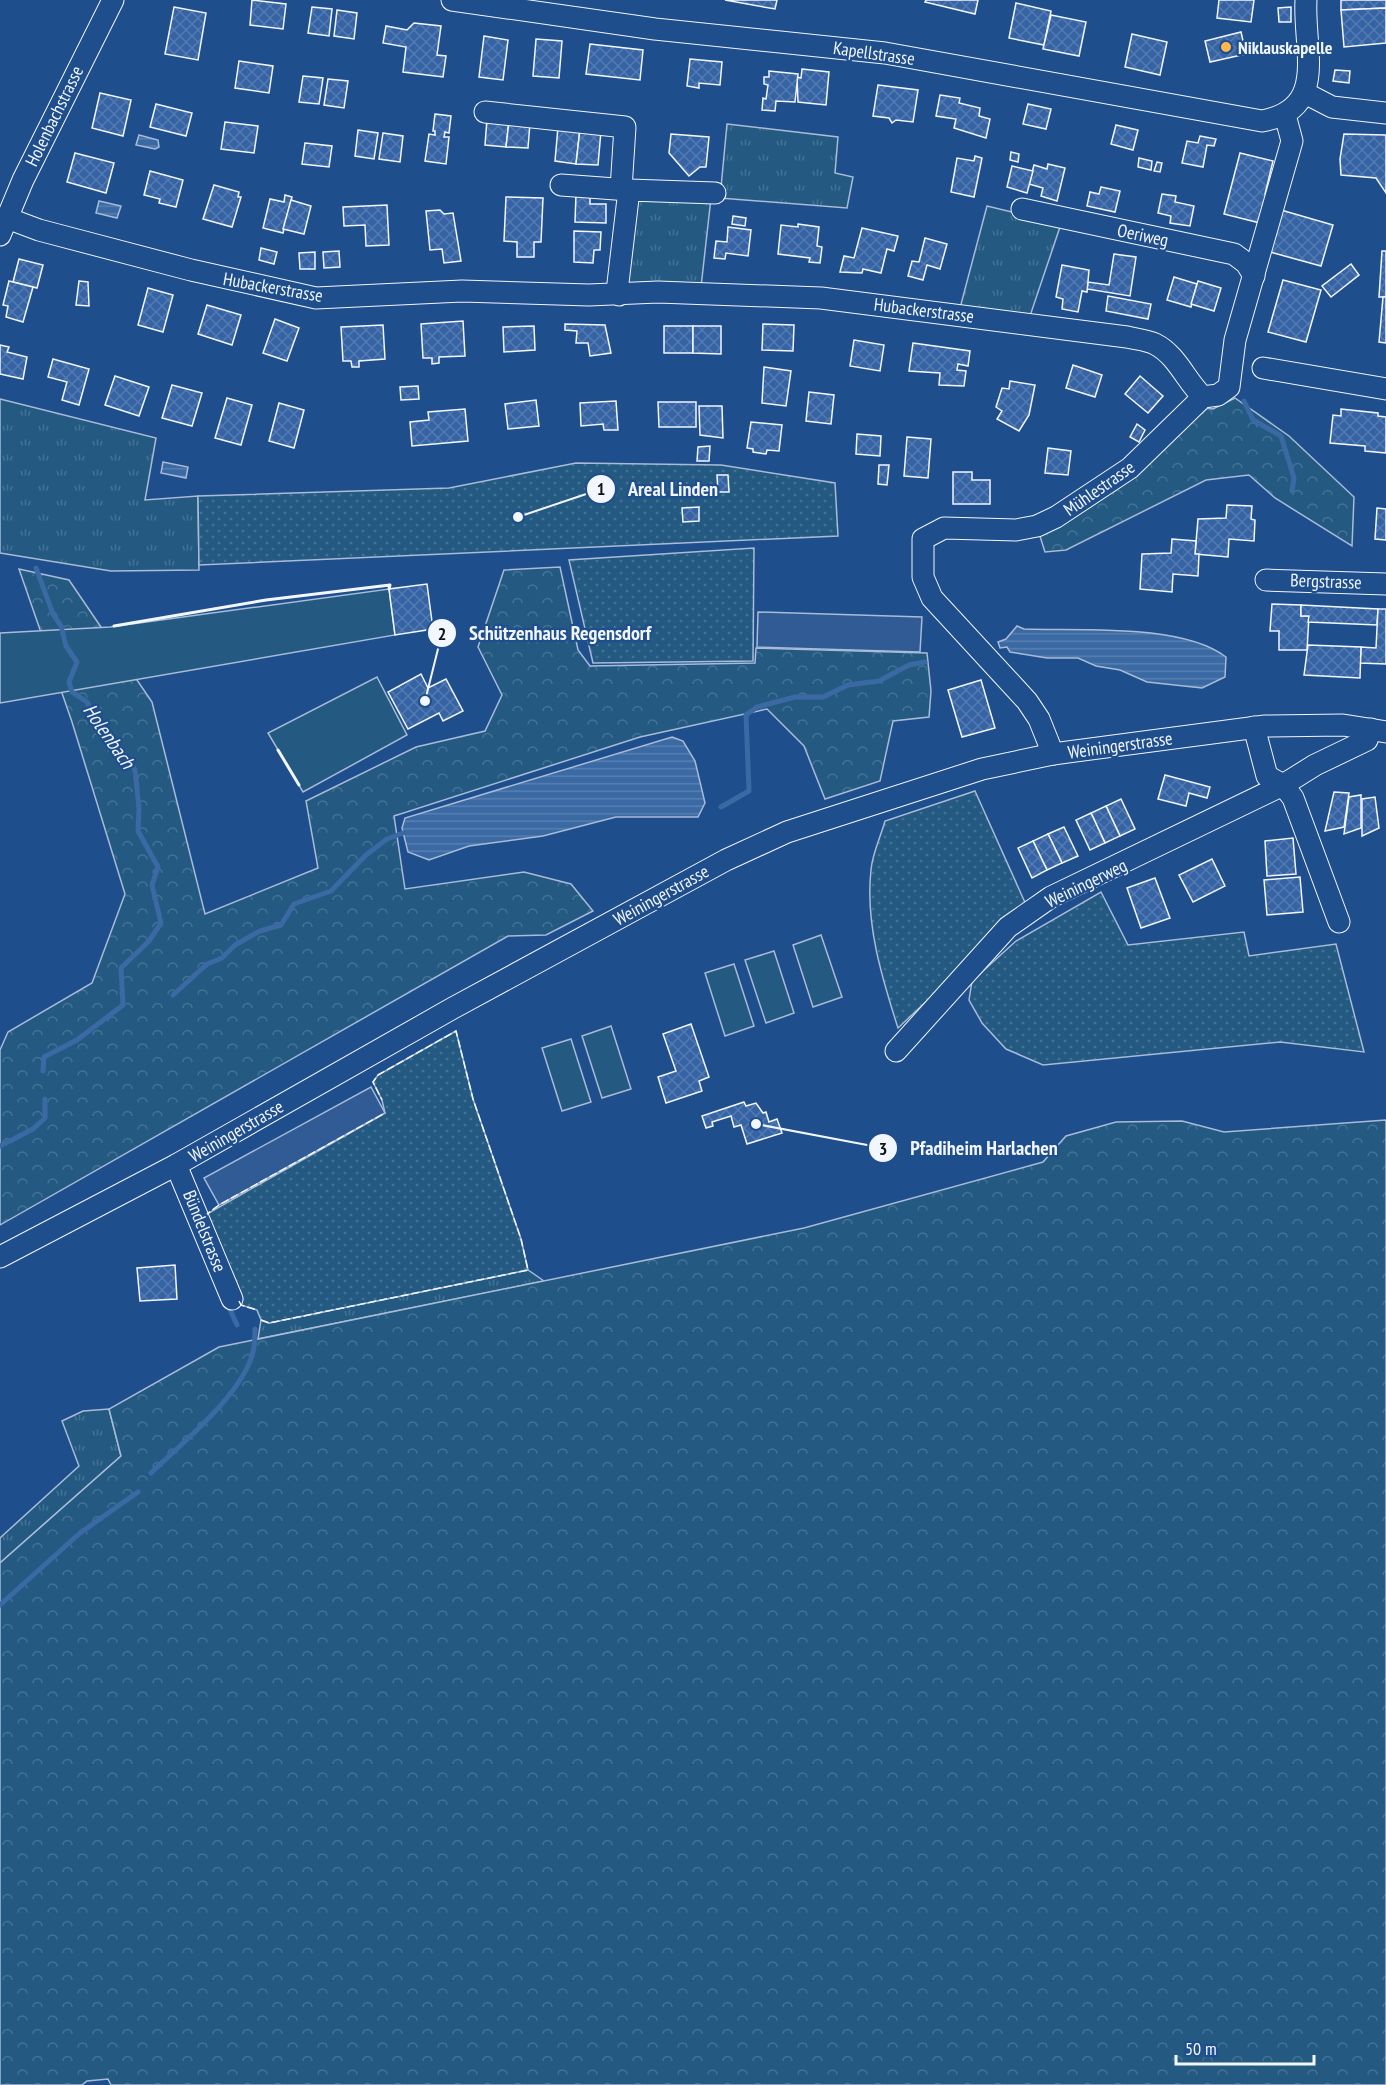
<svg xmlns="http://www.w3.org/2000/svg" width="1386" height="2085" font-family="'PT Sans Narrow',sans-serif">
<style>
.grass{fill:url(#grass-tufts);stroke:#a8bbd7;stroke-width:1.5}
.forest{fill:url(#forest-crowns);stroke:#a8bbd7;stroke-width:1.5}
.garden{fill:url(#garden-dots);stroke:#a8bbd7;stroke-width:1.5}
.pitch{fill:#245a82;stroke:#a8bbd7;stroke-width:1.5}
.parking{fill:#305b95;stroke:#a8bbd7;stroke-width:1.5}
.water{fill:url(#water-rules);stroke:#a8bbd7;stroke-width:1.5}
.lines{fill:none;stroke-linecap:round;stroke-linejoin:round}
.stream{stroke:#3b69a3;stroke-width:5}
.building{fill:url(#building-cross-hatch);stroke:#f2f6ff;stroke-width:1.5}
.minor-casing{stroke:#f2f6ff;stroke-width:23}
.minor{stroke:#1f4e8c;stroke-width:21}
.fence{stroke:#f2f6ff;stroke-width:1.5;stroke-dasharray:8 3;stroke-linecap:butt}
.wall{stroke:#f2f6ff;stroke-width:3}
.poi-dot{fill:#ffb74d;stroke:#1f4e8c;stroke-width:2}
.labels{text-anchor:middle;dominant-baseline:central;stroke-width:4.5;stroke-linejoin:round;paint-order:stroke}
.poi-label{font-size:18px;font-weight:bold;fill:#f2f6ff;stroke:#1f4e8c;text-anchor:start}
.street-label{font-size:18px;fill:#f2f6ff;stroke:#1f4e8c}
.water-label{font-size:20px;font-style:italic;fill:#f2f6ff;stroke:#1f4e8c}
.leader{fill:none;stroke:#f2f6ff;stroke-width:2}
.callout-dot{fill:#f2f6ff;stroke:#1f4e8c;stroke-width:2}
.mark-label{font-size:18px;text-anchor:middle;font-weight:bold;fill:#111}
.callout-label{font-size:20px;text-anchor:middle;font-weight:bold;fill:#f2f6ff;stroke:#1f4e8c;stroke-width:4.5;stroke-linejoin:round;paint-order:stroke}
</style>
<defs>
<pattern id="grass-tufts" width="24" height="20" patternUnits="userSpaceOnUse" patternTransform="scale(1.5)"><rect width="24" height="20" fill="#245a82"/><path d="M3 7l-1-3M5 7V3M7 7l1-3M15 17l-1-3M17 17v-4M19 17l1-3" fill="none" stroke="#447295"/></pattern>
<pattern id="forest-crowns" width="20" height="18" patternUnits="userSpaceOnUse" patternTransform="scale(1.5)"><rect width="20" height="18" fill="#245a82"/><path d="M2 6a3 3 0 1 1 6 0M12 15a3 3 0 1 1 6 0" fill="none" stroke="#447295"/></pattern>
<pattern id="garden-dots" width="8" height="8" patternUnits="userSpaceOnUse" patternTransform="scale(1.5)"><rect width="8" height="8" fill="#245a82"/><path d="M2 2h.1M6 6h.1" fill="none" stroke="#447295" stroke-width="1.8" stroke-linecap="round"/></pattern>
<pattern id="water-rules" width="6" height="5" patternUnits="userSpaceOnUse" patternTransform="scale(1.5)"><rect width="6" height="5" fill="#3b69a3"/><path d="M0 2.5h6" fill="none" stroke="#587fb1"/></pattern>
<pattern id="building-cross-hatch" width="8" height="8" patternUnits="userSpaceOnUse" patternTransform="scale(1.5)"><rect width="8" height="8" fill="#3563a3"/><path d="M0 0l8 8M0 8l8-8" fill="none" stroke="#537ab1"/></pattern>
</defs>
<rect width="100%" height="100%" fill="#1f4e8c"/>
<g class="grass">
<path d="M727 124 838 137 835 173 853 177 847 208 720 198Z"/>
<path d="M633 194 711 198 701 287 626 285Z"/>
<path d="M987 206 1061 224 1030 316 960 308Z"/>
<path d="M0 399 156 438 145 500 198 496 199 570 111 571 0 553Z"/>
<path d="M528 1270 544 1281 258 1339 261 1320 269 1323Z"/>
<path d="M109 1409 121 1456 0 1563V1538L79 1466 62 1421 83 1411Z"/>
</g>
<g class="forest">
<path d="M1235 398 1289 436 1354 497 1352 546 1275 498 1249 475 1206 480 1066 550 1045 552 1038 530 1200 407 1213 409Z"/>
<path d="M560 567 578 650 590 666 755 663 756 648 927 653 931 691 929 717 893 721 880 781 825 799 804 746 767 709 640 737 394 816 405 889 524 872 571 884 593 911 546 935 508 936 0 1225V1050L8 1032 92 983 125 894 72 722 19 569 69 580 152 702 205 914 318 868 306 801 416 747 485 731 502 695 478 647 504 570Z"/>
<path d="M1386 1120V2085H111L108 2079 87 2081 82 2085H0V1563L121 1456 109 1409 219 1347 804 1228 1043 1162 1066 1136 1116 1122 1182 1121 1224 1132Z"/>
</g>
<g class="garden">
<path d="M576 463 721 465 835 483 838 536 199 565 198 496 449 488Z"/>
<path d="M754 548 753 661 593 663 569 560Z"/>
<path d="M975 791 1027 907 898 1028C882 978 865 923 871 870 872 854 881 836 885 821Z"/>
<path d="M1101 892 1128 945 1244 932 1249 956 1336 944 1364 1052 1280 1042 1043 1065 1006 1049 982 1023 969 1000 972 981 1016 941Z"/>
<path d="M456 1031 473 1099 521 1239 528 1270 269 1323 261 1320 257 1310 241 1305 205 1223 207 1214 385 1113 382 1100 373 1082 378 1075Z"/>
</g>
<g class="pitch">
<path d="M389 589 395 635 0 703V633L110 627Z"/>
<path d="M377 677 407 735 303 792 268 733Z"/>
<path d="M821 935 842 997 813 1007 793 945Z"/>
<path d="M774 951 794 1013 766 1023 745 960Z"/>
<path d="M734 964 754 1026 725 1036 705 973Z"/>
<path d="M611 1026 631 1089 602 1098 582 1036Z"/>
<path d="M571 1039 591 1102 562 1111 542 1048Z"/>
</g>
<g class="parking">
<path d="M758 612 922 617 920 652 757 647Z"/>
<path d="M371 1087 385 1113 219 1205 204 1178Z"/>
</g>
<g class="water">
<path d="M139 135 158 140 159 147 155 149 136 145Z"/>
<path d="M99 201 121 206 117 218 96 213Z"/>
<path d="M163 462 188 467 186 478 161 473Z"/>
<path d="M1017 626 1024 629C1079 631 1182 623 1226 657L1225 677 1202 688 1147 682 1120 670 1096 666 1078 658H1047L1010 652 1007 647 1000 648 998 642 1006 639Z"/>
<path d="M672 737 683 741 695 761 705 803 698 817H616L543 836 469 846 429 860 408 852 402 828 405 818Z"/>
</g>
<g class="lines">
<g class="stream">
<path d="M1244 401 1253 420 1281 436 1294 478 1292 491"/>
<path d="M36 568 53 614 61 626 66 646 77 662 69 682 72 692 87 702 106 737 118 745 135 770 139 808 138 831 158 867 152 885 161 923 149 941 121 968 123 1005 77 1040 44 1057 43 1071"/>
<path d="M721 807 749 791 746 715 757 707 795 697H823L848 685 879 681 909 665 925 662"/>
<path d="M173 995 207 964 222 958 235 945 260 931 281 925 294 904 331 891 366 855 387 839 403 833"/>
<path d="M0 1146 33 1129 45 1118V1099"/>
<path d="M228 1305 237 1325"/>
<path d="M151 1473C182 1443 243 1394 253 1352 255 1345 255 1336 255 1329"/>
<path d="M0 1605 80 1533 138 1492"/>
</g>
</g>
<g class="building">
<path d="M252 0 286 4 283 29 250 25Z"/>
<path d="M725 0H777L775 9Z"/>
<path d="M926 0H978L975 14 925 2Z"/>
<path d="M1219 0H1254L1251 22 1217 18Z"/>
<path d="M1341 0H1386V8L1341 10Z"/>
<path d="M1016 3 1051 11 1044 45 1009 38Z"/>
<path d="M174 7 206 13 198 60 165 54Z"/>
<path d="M312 7 332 9 329 36 308 33Z"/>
<path d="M1291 7V22H1279L1278 8Z"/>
<path d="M1386 8V43L1344 47 1341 10Z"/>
<path d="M337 10 357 13 354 39 334 36Z"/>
<path d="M1051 15 1086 22 1079 56 1043 49Z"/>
<path d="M414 23 441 26 437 55 446 56 443 77 403 72 406 47 383 43 386 26 407 30Z"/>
<path d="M1241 32 1246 54 1210 62 1205 41Z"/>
<path d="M1132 34 1167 42 1160 75 1125 67Z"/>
<path d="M484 36 508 40 503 80 479 77Z"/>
<path d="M536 39 562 41 559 78 533 76Z"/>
<path d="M590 44 643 50 640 80 586 74Z"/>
<path d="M690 59 722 62 720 85 699 83V88L687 86Z"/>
<path d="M239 61 273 66 269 93 235 88Z"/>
<path d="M802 69 829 72 826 105 798 102 797 77 801 78Z"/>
<path d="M1335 70 1350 71 1349 83 1333 81Z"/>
<path d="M769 71 798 74 795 102 776 101 775 111 762 110 763 98 766 99 768 85 764 84V77H769Z"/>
<path d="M303 76 323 78 319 104 299 102Z"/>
<path d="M328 79 348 81 344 108 324 105Z"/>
<path d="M878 85 918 90 913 122 896 120 892 123 889 118 873 116Z"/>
<path d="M100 93 131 100 123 136 92 128Z"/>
<path d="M940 95 960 98 959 103 980 108 979 116 990 119 986 138 954 128 956 119 936 116Z"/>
<path d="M156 104 192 113 186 136 150 127Z"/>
<path d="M1028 104 1051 109 1046 129 1023 124Z"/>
<path d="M435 114 451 116 449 133 445 132 444 137H449L446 164 425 161 429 134 435 135V131H433Z"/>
<path d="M487 119 509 121 506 147 485 145Z"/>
<path d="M509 121 530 123 528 148 506 147Z"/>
<path d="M225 122 258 126 254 153 221 149Z"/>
<path d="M1116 125 1138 130 1133 150 1111 144Z"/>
<path d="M558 127 580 129 576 164 555 161Z"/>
<path d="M580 129 601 131 598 165 576 164Z"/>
<path d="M358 130 378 133 374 159 355 156Z"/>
<path d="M383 133 403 136 400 162 379 159Z"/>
<path d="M671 134 709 137 706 167H700L689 176 669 153Z"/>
<path d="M1344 134 1386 135V193L1376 178 1341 175 1340 159Z"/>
<path d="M1200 136 1216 139 1214 146 1207 145 1203 167 1182 163 1187 141 1198 143Z"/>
<path d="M305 143 332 146 329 167 302 164Z"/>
<path d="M1011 152 1019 154 1018 162 1010 160Z"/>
<path d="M75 153 114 163 106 193 67 182Z"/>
<path d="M1240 153 1273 161 1265 194 1272 195 1264 224 1224 214Z"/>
<path d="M975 156 982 158 974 197 951 192 957 158 974 161Z"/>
<path d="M1139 158 1152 161 1151 170 1138 167Z"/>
<path d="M1157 162 1162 163 1160 172 1154 171Z"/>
<path d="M1048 164 1065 168 1057 201 1041 196 1043 188 1029 184 1034 165 1047 169Z"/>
<path d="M1012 166 1033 171 1027 193 1007 187Z"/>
<path d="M150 171 183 180 176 207 159 203 160 199 144 195Z"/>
<path d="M214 185 239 192 238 197H241L232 227 203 219Z"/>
<path d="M1101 187 1120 191 1115 212 1087 206 1090 192 1099 194Z"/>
<path d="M576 194H590V204H606V223L575 222Z"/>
<path d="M1162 194 1176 196 1175 202 1194 206 1190 226 1170 223 1171 216 1158 213Z"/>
<path d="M285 195 292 197 283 233 263 228 270 199 284 202Z"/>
<path d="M506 197 543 198 541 242H534V257H517V242L504 241Z"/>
<path d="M291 200 311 206 304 234 283 229Z"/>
<path d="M387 205 389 245 366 246 365 225 344 226 343 207Z"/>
<path d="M440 210 444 214 453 213 461 261 444 263 442 249 430 250 426 211Z"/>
<path d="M1281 210 1333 225 1321 266 1270 252Z"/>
<path d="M733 216 746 218 745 226 732 224Z"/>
<path d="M798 224 819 227 817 246 822 247 820 263 809 262 810 258 778 254 781 225 798 227Z"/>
<path d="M728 227 751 230 748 256 726 253 725 259 714 258 716 241 727 242Z"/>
<path d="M862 228 898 236 894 251 887 249 881 273 863 269 862 273 840 272 844 256 854 258Z"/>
<path d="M574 231 601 232 600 250H594L593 263 574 262Z"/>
<path d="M925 238 947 244 940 269 927 265 923 280 908 276 912 261 919 262Z"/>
<path d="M261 248 277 252 274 264 259 260Z"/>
<path d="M339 251 340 267 324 268 323 252Z"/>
<path d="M1382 251H1386V297H1379Z"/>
<path d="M315 252V269H300L299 253Z"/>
<path d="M1114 254 1136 257 1130 296 1087 289 1088 282 1109 285Z"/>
<path d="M19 259 43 265 37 288 13 282Z"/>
<path d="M1351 264 1359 275 1331 297 1322 286Z"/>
<path d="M1062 265 1089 270 1087 292 1082 291 1078 312 1062 309 1063 299 1056 297Z"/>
<path d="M1174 277 1197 284 1191 307 1167 300Z"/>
<path d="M1283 280 1321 290 1306 342 1268 332Z"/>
<path d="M9 281 33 287 23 322 6 317 8 306 3 305Z"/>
<path d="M79 281 88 282 89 306 76 305Z"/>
<path d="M1198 281 1221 288 1214 311 1191 304Z"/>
<path d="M148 288 173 295 163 332 138 325Z"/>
<path d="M1108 296 1151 304 1148 319 1106 311Z"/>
<path d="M1383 297H1386V343L1379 342Z"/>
<path d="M207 305 241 315 232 345 198 334Z"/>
<path d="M275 319 299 328 287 361 263 353Z"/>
<path d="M463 321 465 356 439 357V363L432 364V358H423L421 324Z"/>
<path d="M565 324 605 325 611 353 590 356 588 343H576L577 331 565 330Z"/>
<path d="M763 324 794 325 793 351 762 350Z"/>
<path d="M383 325 385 359 359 361V367H352L351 361H343L341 327Z"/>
<path d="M534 326 535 350 504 352 503 327Z"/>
<rect x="664" y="326" width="29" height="27"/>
<path d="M693 326H721V354L693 353Z"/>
<path d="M854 340 884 345 880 371 850 366Z"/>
<path d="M913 343 970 351 968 366 958 364 957 370 966 371 964 386 939 385 940 373 909 371Z"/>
<path d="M0 345 9 347 7 352 27 357 23 379 0 374Z"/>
<path d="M53 359 89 369 79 405 62 400 67 382 48 377Z"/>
<path d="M1073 365 1102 375 1095 397 1066 388Z"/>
<path d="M764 367 791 371 786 406 762 403Z"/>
<path d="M115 376 149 387 139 416 105 405Z"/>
<path d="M1140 376 1163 396 1148 413 1125 394Z"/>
<path d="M1010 381 1035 385 1029 415 1019 431 997 419 1002 411 996 407 1002 388 1009 389Z"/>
<path d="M172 385 202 393 192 426 162 418Z"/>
<path d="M418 386 419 399 401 400 400 387Z"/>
<path d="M809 392 834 395 831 424 806 421Z"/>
<path d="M227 398 252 405 241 445 215 438Z"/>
<path d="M536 400 539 426 508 429 505 404Z"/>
<path d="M616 401 618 430H604L603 424 581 426 580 403Z"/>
<path d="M658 402H696V427H659Z"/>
<path d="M279 403 304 410 294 448 269 441Z"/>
<path d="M699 406H722L723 438 700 435Z"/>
<path d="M465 409 468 441 412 446 410 422 429 420 428 412Z"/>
<path d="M1341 409 1378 413V416L1386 417V453L1365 451V446L1330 443 1333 415 1341 416Z"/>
<path d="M751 422 782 425 779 451 767 450 766 454 753 452V449L747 448Z"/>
<path d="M1137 424 1145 430 1139 442 1130 437Z"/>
<path d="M857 434 881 436 880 456 856 454Z"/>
<path d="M907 437 931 439 928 478 904 476Z"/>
<path d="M710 446 709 461H697L698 447Z"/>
<path d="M1048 448 1071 451 1068 475 1045 473Z"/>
<path d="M879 465H889L887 485 878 484Z"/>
<path d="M953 472H972V480H990V504H953Z"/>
<path d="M717 475H728L729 492H718Z"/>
<path d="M1227 505 1252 506 1251 519 1255 520 1254 541 1229 539 1228 557 1195 554 1198 519 1226 518Z"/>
<path d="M699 507V521L683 522 682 508Z"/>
<path d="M1377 508 1386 509V540L1375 539Z"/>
<path d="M1172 539 1196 541 1195 554H1199L1198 576 1173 574 1172 592 1140 589 1142 554 1171 553Z"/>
<path d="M427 584 433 629 395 635 389 589Z"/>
<path d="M1272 604 1301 605V616H1309L1307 650H1279V631H1270Z"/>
<path d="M1301 605 1378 609 1377 625 1308 622 1309 616H1301Z"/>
<path d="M1378 609H1386V664L1360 663 1361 647 1376 648Z"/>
<path d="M1308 645 1361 647 1360 678 1304 675Z"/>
<path d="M421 674 428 688 446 679 463 711 443 721 439 713 408 729 388 692Z"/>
<path d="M981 680 995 728 962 737 948 690Z"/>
<path d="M1165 775 1210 787 1207 798 1189 793 1186 806 1158 799Z"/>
<path d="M1334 792 1349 793 1344 827 1325 831Z"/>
<path d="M1361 795V828L1344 834 1349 797Z"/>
<path d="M1375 797 1379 828 1362 836V799Z"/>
<path d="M1121 799 1135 829 1120 836 1106 806Z"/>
<path d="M1106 806 1120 836 1105 843 1091 813Z"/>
<path d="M1091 813 1105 843 1090 850 1076 820Z"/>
<path d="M1064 827 1078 856 1062 863 1048 834Z"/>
<path d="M1048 834 1062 863 1047 870 1033 841Z"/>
<path d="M1293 838 1296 874 1267 876 1265 841Z"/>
<path d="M1033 841 1047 870 1032 878 1018 848Z"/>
<path d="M1212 859 1225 886 1193 902 1179 875Z"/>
<path d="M1300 877 1303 912 1267 915 1264 880Z"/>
<path d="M1155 878 1170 918 1141 928 1127 888Z"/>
<path d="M691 1024 709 1077 699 1081 702 1091 666 1103 658 1077 676 1071 663 1034Z"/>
<path d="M744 1102 746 1106 756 1103 763 1113 766 1112 769 1122 777 1119 782 1133 747 1144 741 1125 734 1127 731 1116 712 1122 713 1126 706 1128 702 1116Z"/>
<path d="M175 1265 177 1299 140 1301 137 1268Z"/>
</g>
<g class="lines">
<defs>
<g id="minor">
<path d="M452 0 655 29 885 53 1262 121C1329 109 1303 49 1306 0"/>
<path d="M1305 93 1332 107 1386 113"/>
<path d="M485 112 625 127 621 189"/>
<path d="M561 185 629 190"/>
<path d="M1022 209 1234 254 1246 263 1254 276"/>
<path d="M7 218 39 230 191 270 316 298 462 291 589 295 658 292 821 298 1127 337C1135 339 1147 340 1155 344 1177 355 1186 381 1203 397"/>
<path d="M0 235 23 180 113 0"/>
<path d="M619 295 618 283 629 190 715 193"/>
<path d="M1263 368 1386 389"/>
<path d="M1266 580 1386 584"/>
<path d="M1254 727 1267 776 1283 785 1293 798 1339 922"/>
<path d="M1053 754 1039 719 1027 701 932 598 923 577V539L944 528 1016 530 1037 526 1056 517 1130 468 1203 397 1218 395 1229 387 1235 340 1292 141 1285 115"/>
<path d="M896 1051 1008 927 1051 897 1283 785 1315 765 1367 740 1371 729"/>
<path d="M176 1165 232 1299"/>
<path d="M0 1257 176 1165 453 1008 726 860 787 832 982 769 1053 754 1265 726 1343 725 1386 732"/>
</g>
</defs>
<use href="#minor" class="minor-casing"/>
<use href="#minor" class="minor"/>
<g class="fence">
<path d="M206 1218 207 1214 219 1205 385 1113"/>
<path d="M239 1301 241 1305 257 1310"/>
<path d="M261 1320 269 1323 528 1270 521 1239 473 1099 456 1031 378 1075 373 1082 382 1100"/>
</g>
<g class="wall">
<path d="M114 626 266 600 390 585 389 589"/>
<path d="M278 750 299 785"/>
</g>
</g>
<circle class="poi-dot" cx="1226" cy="47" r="6"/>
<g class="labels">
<g class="poi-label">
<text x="1238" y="47">Niklauskapelle</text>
</g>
<g class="street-label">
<text transform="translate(874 53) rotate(8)">Kapellstrasse</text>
<text transform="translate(54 116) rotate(-64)">Holenbachstrasse</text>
<text transform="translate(1143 235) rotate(12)">Oeriweg</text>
<text transform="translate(273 287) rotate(10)">Hubackerstrasse</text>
<text transform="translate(924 310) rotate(7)">Hubackerstrasse</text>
<text transform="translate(1099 488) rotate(-35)">Mühlestrasse</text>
<text transform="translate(1326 581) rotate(2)">Bergstrasse</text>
<text transform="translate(1120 745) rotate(-8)">Weiningerstrasse</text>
<text transform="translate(1086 883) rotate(-26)">Weiningerweg</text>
<text transform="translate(661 895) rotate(-29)">Weiningerstrasse</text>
<text transform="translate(236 1131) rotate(-30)">Weiningerstrasse</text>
<text transform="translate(205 1231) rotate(68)">Bündelstrasse</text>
</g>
<g class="water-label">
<text transform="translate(109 736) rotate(55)">Holenbach</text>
</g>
</g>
<path class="leader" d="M518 517L601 489M425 701L442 633M756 1124L883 1148"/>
<g class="callout-dot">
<circle cx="518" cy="517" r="6"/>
<circle cx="425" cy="701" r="6"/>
<circle cx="756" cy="1124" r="6"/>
<circle cx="601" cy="489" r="15"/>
<circle cx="442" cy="633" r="15"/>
<circle cx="883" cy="1148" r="15"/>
</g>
<g class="mark-label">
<text x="601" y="495">1</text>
<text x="442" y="640">2</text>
<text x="883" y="1155">3</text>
</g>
<g class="callout-label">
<text x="673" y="496">Areal Linden</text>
<text x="560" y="640">Schützenhaus Regensdorf</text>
<text x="984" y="1155">Pfadiheim Harlachen</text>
</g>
<path d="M1176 2055v9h138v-9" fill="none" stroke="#f2f6ff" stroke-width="3"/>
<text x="1185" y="2055" font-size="18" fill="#f2f6ff" stroke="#1f4e8c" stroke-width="4.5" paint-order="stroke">50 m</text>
</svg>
